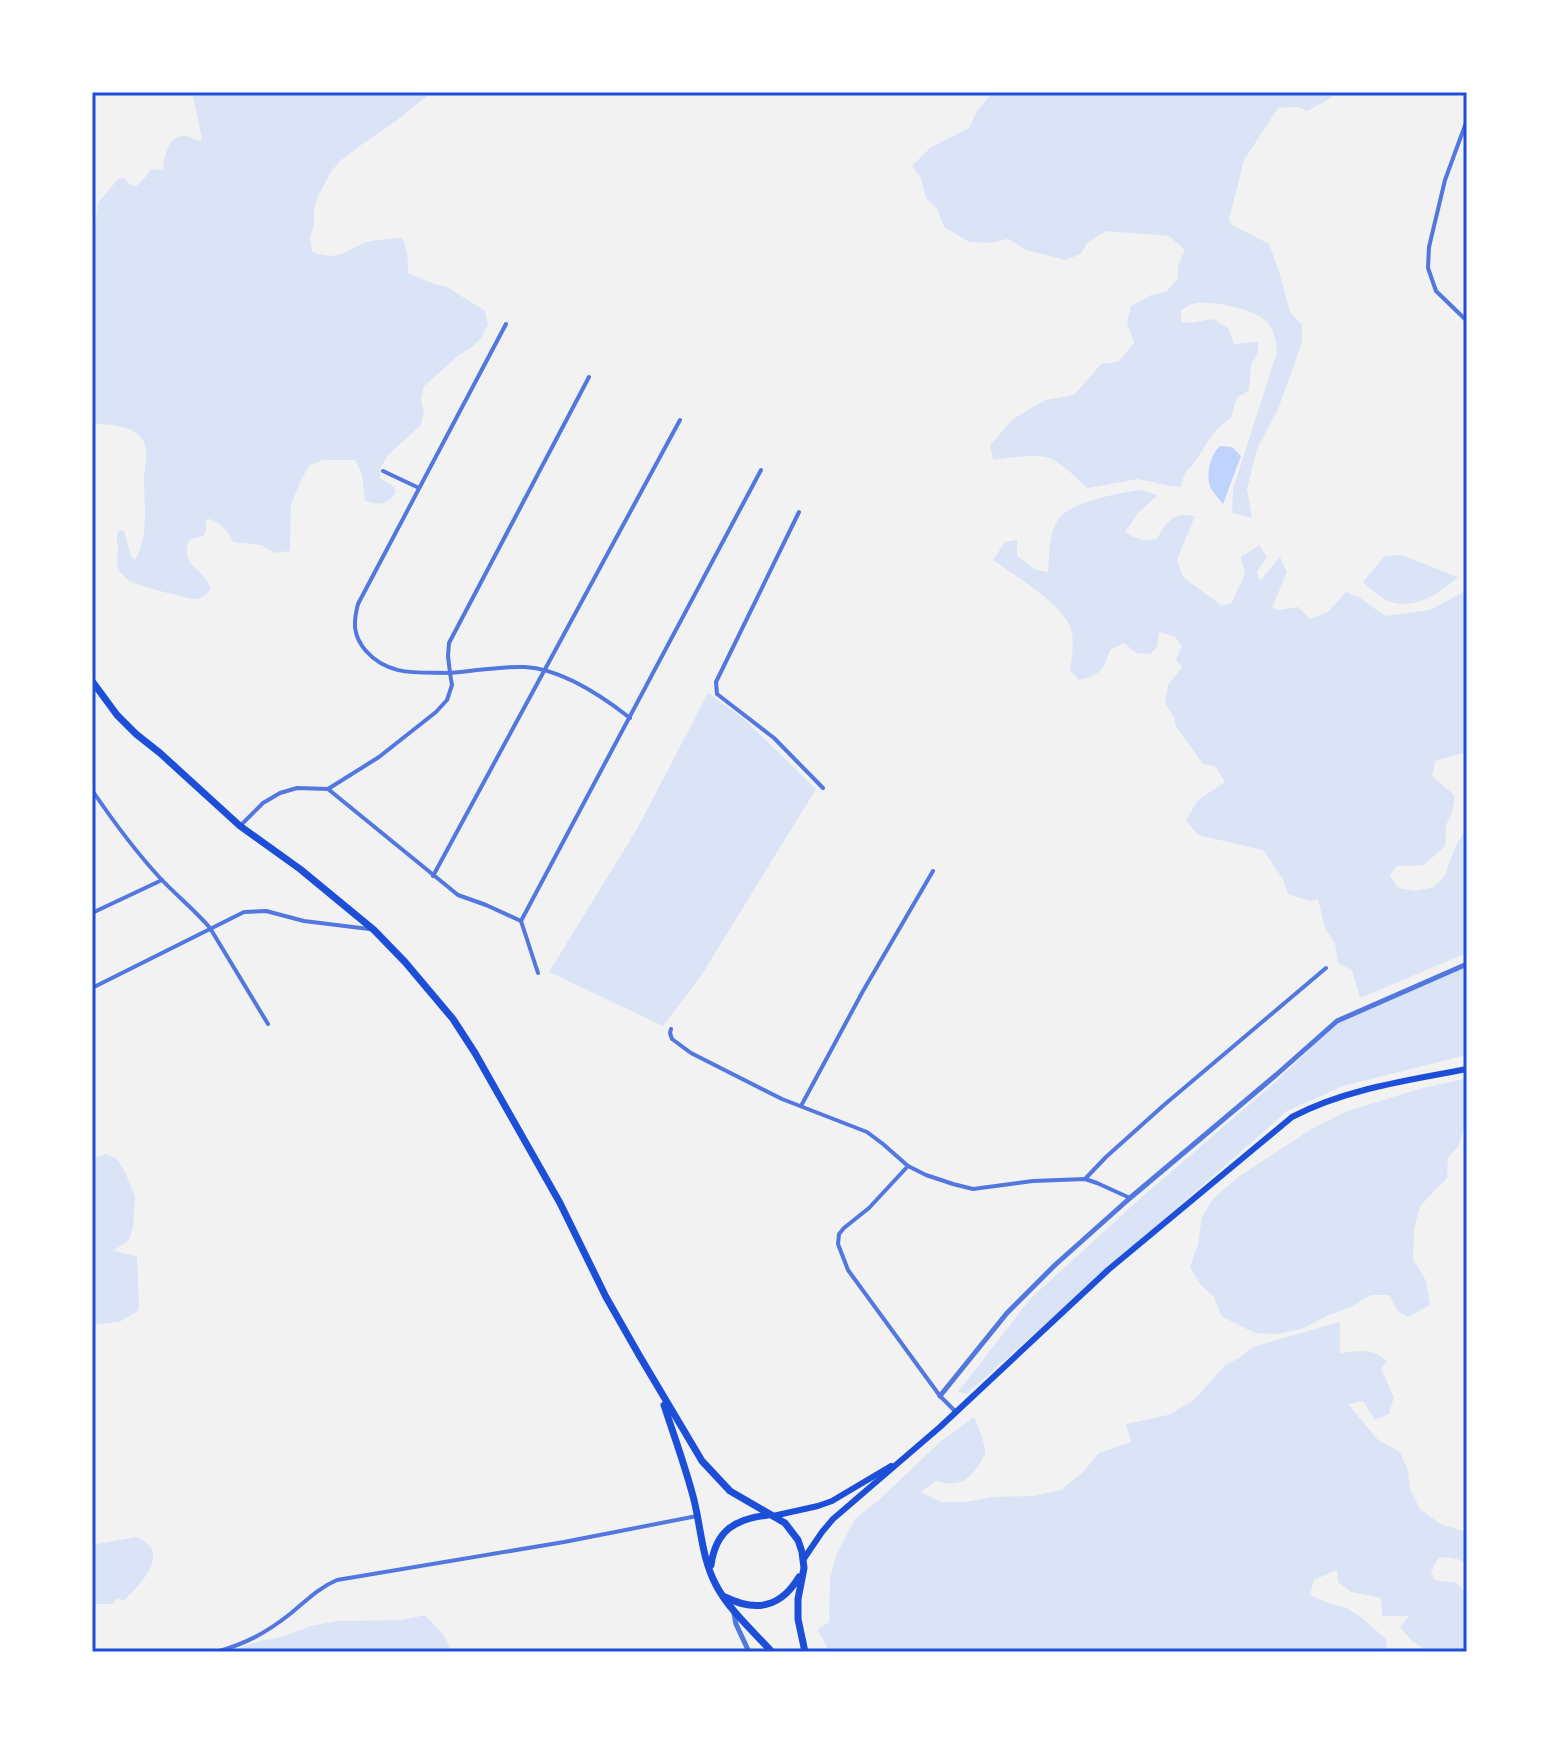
<svg xmlns="http://www.w3.org/2000/svg" width="1559" height="1744" font-family="'Titillium Web',sans-serif">
<style>
.green{fill:#dbe4f7}
.water{fill:#bfd3fe}
.lines{fill:none;stroke-linecap:round;stroke-linejoin:round}
.minor{stroke:#5277de;stroke-width:4}
.tertiary{stroke:#5277de;stroke-width:5}
.secondary{stroke:#1d4ed8;stroke-width:6}
.trunk{stroke:#1d4ed8;stroke-width:7}
.neatline{fill:none;stroke:#1d4ed8;stroke-width:3}
</style>
<rect width="100%" height="100%" fill="#f2f2f2"/>
<g class="green">
<path d="M192 92H432L396 121 361 145 339 162 331 172 318 196 314 210V224L310 238 312 252C345 262 341 250 368 242 379 239 391 239 402 238 408 249 408 260 408 273L434 284 447 287 485 311 488 324 482 337 472 347 459 355 424 386 421 399 424 412 421 425 388 455 381 467 380 478 394 487 396 492C387 506 379 505 365 501L362 474 355 460H323L310 465 302 478 291 504 290 551 275 553 262 545 233 542C228 531 220 521 208 519L206 521V531L203 536 189 540C180 568 204 567 211 589 206 595 203 598 196 599 187 599 137 585 129 581 128 580 121 573 120 572 114 563 118 557 118 548 117 540 115 538 119 530L124 531 131 556 135 560C149 537 144 506 144 479 144 466 151 448 140 436 130 425 106 425 92 423V225H95L98 203 118 179 124 178 130 185 136 186 147 175 150 169 163 170C164 157 168 134 186 136 191 137 195 139 199 141L202 139Z"/>
<path d="M993 92H1339L1326 101 1307 111 1298 107 1278 108 1244 160 1229 219 1232 225 1269 244 1278 268 1290 312 1302 325V343L1278 409 1257 449 1247 489 1252 518 1232 513 1233 489 1277 352C1276 340 1275 331 1267 322 1256 309 1208 299 1192 304 1191 304 1182 309 1181 310V322L1191 323 1213 319 1229 329 1234 344 1258 342V352L1251 365 1249 391 1237 397 1231 418C1212 430 1209 441 1197 459 1188 473 1185 467 1181 487L1170 486 1138 479 1088 488C1077 479 1059 460 1046 457 1030 454 1009 458 993 460L990 445 1013 419 1045 400 1074 395 1101 364 1118 362 1134 343 1127 323 1131 306 1151 295 1166 292 1178 278V265L1185 250 1169 236 1106 231 1087 243 1081 254 1065 260 1026 250 1008 239 989 243 969 242 944 227 937 209 926 198 921 178 912 166 931 147 969 128 977 111Z"/>
<path d="M1140 490 1158 495 1138 513 1125 532C1137 540 1144 541 1157 539 1167 521 1173 512 1195 516L1177 560 1183 577 1221 605 1231 604 1245 574 1241 557 1259 545 1267 557 1257 572 1260 581 1280 557 1287 572 1272 608 1279 610 1298 607 1310 619 1328 612 1346 592 1360 598 1385 616 1430 610 1467 590V752L1435 761 1432 776 1455 796 1452 813 1446 825 1445 846 1424 865 1397 866 1390 875 1398 888 1415 891 1434 887 1445 875 1456 845 1467 828V953L1360 998 1352 970 1338 963 1335 944 1325 928 1318 899 1309 901 1288 894 1283 879 1263 850 1198 835 1186 820 1198 800 1225 782 1215 766 1203 764 1176 726 1174 717 1165 703 1168 685 1182 667 1176 660 1182 646 1174 636 1159 632 1157 647 1150 654 1136 653 1124 643 1110 650C1103 671 1100 675 1079 680L1070 670C1072 659 1075 636 1070 626 1058 601 1015 576 993 560L1005 542 1017 540V556L1036 570 1048 572C1049 556 1049 535 1057 521 1067 502 1120 493 1140 490Z"/>
<path d="M1401 555 1458 577C1441 592 1419 608 1395 603 1383 601 1372 590 1363 582L1385 556Z"/>
<path d="M708 693 743 718 816 789 701 976 663 1026 549 972 637 829Z"/>
<path d="M1467 966V1055L1343 1086 1287 1111 966 1394 958 1392 1031 1298 1142 1197 1279 1079 1337 1022Z"/>
<path d="M1467 1078V1126L1464 1127 1459 1145 1448 1158 1447 1178 1420 1206 1414 1229 1413 1259 1426 1281 1430 1305 1408 1317 1398 1311 1389 1295H1371L1349 1308 1329 1315 1304 1328 1278 1334 1255 1333 1221 1316 1214 1297 1201 1285 1190 1267 1198 1244 1202 1217 1212 1200 1238 1177 1313 1128 1345 1112 1419 1089Z"/>
<path d="M105 1154 117 1159 125 1172 135 1196 133 1226 129 1240 113 1251 137 1256 139 1304 138 1311 119 1322 92 1325V1159Z"/>
<path d="M1340 1322V1353C1357 1351 1373 1347 1387 1361L1381 1369 1394 1397 1389 1414 1375 1420 1363 1401 1348 1404 1378 1440 1400 1452 1408 1471 1410 1489 1420 1509 1440 1524 1467 1532V1565C1460 1557 1449 1558 1439 1557L1431 1572 1435 1580 1457 1583 1467 1594V1652H1421L1422 1647 1412 1641 1400 1627 1409 1616H1382L1381 1598 1351 1592 1338 1582 1337 1570 1314 1580 1310 1595 1328 1603 1347 1608 1361 1617 1386 1639 1387 1652H825L827 1646 817 1630 829 1622 830 1579 836 1555 855 1519 880 1499 941 1441 974 1417C978 1428 986 1443 985 1454 984 1456 980 1464 979 1465 967 1483 956 1487 936 1481L921 1492 941 1502H965L994 1497 1032 1496 1061 1490 1083 1472 1099 1453 1131 1442 1126 1424 1168 1415 1194 1400 1225 1365 1239 1358 1253 1347Z"/>
<path d="M136 1537C174 1552 140 1584 124 1601L117 1598 113 1604H92V1545Z"/>
<path d="M425 1615 442 1633 453 1652H229L259 1641 285 1636 311 1626 338 1621 403 1620Z"/>
</g>
<path class="water" d="M1220 446 1232 447 1241 456 1223 504C1219 498 1212 492 1210 486 1206 473 1210 455 1220 446Z"/>
<g class="lines">
<g class="minor">
<path d="M1467 120 1445 180 1429 247 1428 268 1436 291 1467 321"/>
<path d="M506 324 358 604C353 623 353 636 366 651 389 677 419 672 450 673L448 656 449 643 589 377"/>
<path d="M383 471 419 488"/>
<path d="M799 512 716 682 717 694 774 738 823 788"/>
<path d="M328 789 458 895 486 905 521 921 538 973"/>
<path d="M92 790C113 821 135 851 161 879 177 896 195 910 210 928L268 1024"/>
<path d="M240 826 263 803 280 793 297 788 328 789 379 757 436 712 447 700 452 685 450 673C475 671 500 666 525 667 561 669 602 696 630 718"/>
<path d="M433 876 680 420"/>
<path d="M92 913 162 880"/>
<path d="M521 921 761 470"/>
<path d="M92 988 244 912 266 911 304 921 369 929"/>
<path d="M671 1029 670 1033 672 1039 691 1053 782 1099 867 1132 883 1144 908 1166 926 1175 953 1184 973 1189 1033 1181 1085 1179 1097 1183 1130 1198"/>
<path d="M801 1106 863 991 933 871"/>
<path d="M908 1166 869 1208 844 1228 839 1234 838 1244 848 1270 940 1396 956 1412"/>
<path d="M1085 1179 1106 1157 1164 1105 1326 968"/>
<path d="M216 1652C245 1644 266 1633 290 1614 306 1601 318 1588 337 1580L564 1542 697 1516"/>
</g>
<g class="tertiary">
<path d="M940 1396 1007 1313 1055 1265 1130 1198 1276 1075 1337 1021 1467 964"/>
<path d="M734 1614 736 1624 749 1652"/>
</g>
<g class="secondary">
<path d="M773 1516 818 1506 832 1501 891 1466"/>
<path d="M803 1560 822 1532 833 1519 940 1427 1108 1270 1292 1117C1345 1089 1409 1080 1467 1069"/>
</g>
<g class="trunk">
<path d="M92 681 117 715 136 734 160 753 240 826 300 869 374 930 405 962 453 1019 475 1053 560 1203 606 1297 639 1355 702 1461 730 1491 785 1523 798 1540 802 1552 804 1568 798 1599V1619L805 1652"/>
<path d="M664 1405C674 1436 686 1468 694 1500 701 1528 702 1559 716 1585 729 1610 753 1631 772 1652"/>
<path d="M711 1565C716 1530 735 1519 768 1515"/>
<path d="M725 1597C757 1613 781 1607 799 1577"/>
</g>
</g>
<rect width="1559" height="1744" fill="none" stroke="#ffffff" stroke-width="188"/>
<rect x="94" y="94" width="1371" height="1556" class="neatline"/>
</svg>
